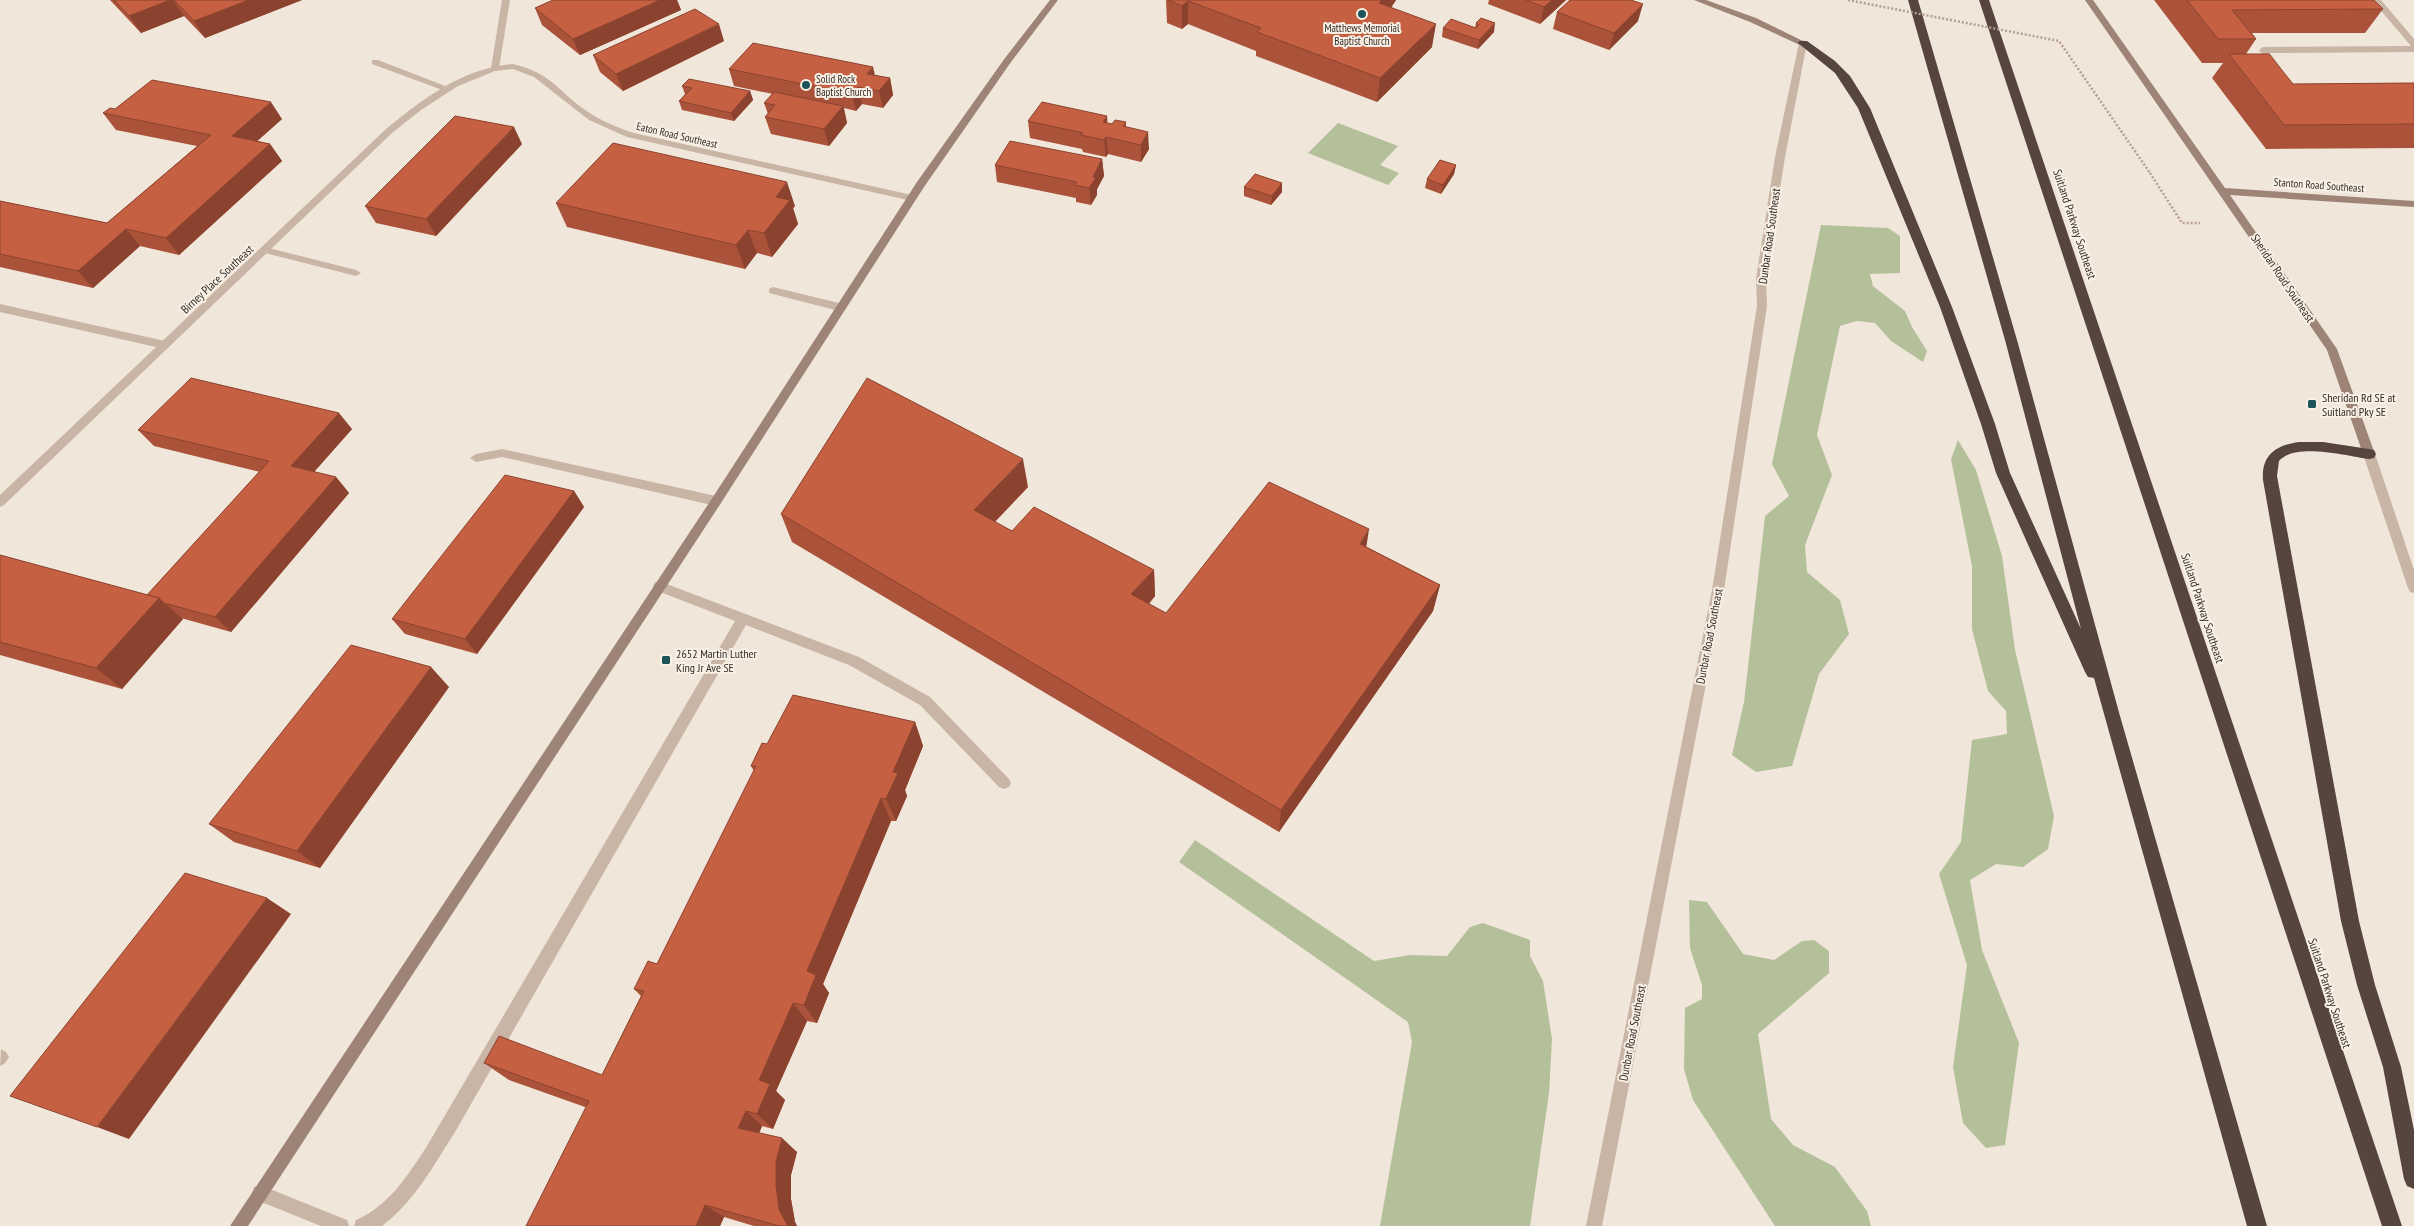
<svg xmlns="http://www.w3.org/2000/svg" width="2414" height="1226" font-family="'PT Sans Narrow',sans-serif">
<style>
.green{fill:#b4c09a}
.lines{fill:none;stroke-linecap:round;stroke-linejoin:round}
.path{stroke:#b59f90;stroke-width:2.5;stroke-dasharray:2 2;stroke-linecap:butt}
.lane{fill:#c9b5a6;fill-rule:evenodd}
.street{fill:#c9b5a6;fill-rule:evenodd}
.secondary{fill:#9d8477;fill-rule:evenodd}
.highway{fill:#56453e;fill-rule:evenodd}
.path-bridge{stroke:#b59f90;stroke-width:2.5;stroke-dasharray:2 2;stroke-linecap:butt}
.wall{fill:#aa533a}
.shaded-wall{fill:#8b432f}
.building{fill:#c66043;stroke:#8b432f}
.poi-dot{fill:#1c5457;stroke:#f9f0e6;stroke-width:2}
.labels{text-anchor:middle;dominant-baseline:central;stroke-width:4;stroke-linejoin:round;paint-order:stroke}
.far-poi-label{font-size:11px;fill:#352b27;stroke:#f9f0e6}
.far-street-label{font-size:11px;fill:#352b27;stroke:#f9f0e6}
.street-label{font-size:12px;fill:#352b27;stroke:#f9f0e6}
.poi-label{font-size:12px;fill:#352b27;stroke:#f9f0e6;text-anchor:start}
</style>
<rect width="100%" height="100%" fill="#f1e6da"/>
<g class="green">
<path d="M1338 123 1398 146 1380 165 1399 173 1388 185 1308 153Z"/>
<path d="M1821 225 1888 228 1900 236V273L1870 274 1873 286 1905 311 1912 327 1927 351 1923 362 1891 341 1875 323 1857 321 1840 326 1817 435 1832 475 1805 545 1807 572 1840 600 1849 634 1819 674 1792 766 1756 772 1732 755 1744 702 1765 516 1789 496 1772 464Z"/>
<path d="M1958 440 1976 470 2002 556 2015 650 2054 816 2048 849 2023 867 1996 864 1970 880 1982 950 2019 1043 2005 1145 1986 1148 1963 1123 1953 1067 1967 965 1939 874 1961 842 1972 740 2007 734 2006 711 1988 691 1972 629V566L1951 459Z"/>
<path d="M1195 840 1374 961 1410 955 1447 956 1470 927 1483 923 1530 940V956L1543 981 1552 1039 1549 1093 1530 1226H1380L1412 1042 1408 1022 1179 862Z"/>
<path d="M1689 900 1707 902 1743 954 1774 960 1802 941 1814 940 1829 951V973L1758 1034 1771 1119 1793 1145 1835 1167 1867 1211 1871 1226H1775L1693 1100 1684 1069 1685 1008 1702 999V985L1690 948Z"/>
</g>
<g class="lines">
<path class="path" d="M2150 173 2182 223H2200"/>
<g class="lane">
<path d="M502 0H510L499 68 495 71 491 68Z"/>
<path d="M2414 46V52L2270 53 2281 68 2277 71 2274 70 2259 50 2263 47Z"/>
<path d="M372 60H378L453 89 445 91 372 64Z"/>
<path d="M265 247 356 270 361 273 356 276 261 252 260 250Z"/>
<path d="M773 287 839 303 844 307 839 311 769 293V289Z"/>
<path d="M0 304 165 341 170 345 165 349 0 312Z"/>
<path d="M502 449 716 496 722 501 716 506 502 457 476 462 470 458 476 454Z"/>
<path d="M659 581 859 657 930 697 1009 779 1011 783 1009 787 1004 789 999 787 920 705 849 665 746 625 455 1132C434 1165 414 1202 382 1226H354L356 1220C389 1206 408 1175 427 1146L735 621 655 590 653 586 655 582Z"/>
<path d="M1 1049 6 1052 9 1057 5 1063 0 1066Z"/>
<path d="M260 1185 347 1220 349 1226H321L254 1199 252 1193 254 1187Z"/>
</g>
<g class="street">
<path d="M2372 0H2381L2414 39V47L2411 46Z"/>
<path d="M1803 40 1807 43 1785 157 1766 279 1767 306 1724 590 1602 1226H1586L1712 590 1757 306 1756 279 1775 157 1799 43Z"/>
<path d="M513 64C549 73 554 86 581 107 597 119 615 127 634 133L912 195 917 198 912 201 627 137 589 120 534 77 513 69 495 71 458 86 421 110 392 133 4 505 0 507V495L386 129C424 98 463 68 513 64Z"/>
<path d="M2369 450 2375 454 2414 570V593L2410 592 2408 588 2363 454Z"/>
</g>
<g class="secondary">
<path d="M1050 0H1058L1011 62 924 187 719 506 248 1226H230L711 500 917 182 1005 58Z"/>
<path d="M1694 0H1706L1756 18 1807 43 1800 45 1750 22Z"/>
<path d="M2085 0H2093L2225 188 2414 201V207L2230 195 2337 349 2375 454 2373 457 2369 458 2363 454 2327 350Z"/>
</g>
<g class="highway">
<path d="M1908 0H1918L2017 340 2120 716 2267 1226H2247L2094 678 2088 677 2085 672 1996 473 1981 424 1940 307 1858 108 1835 73 1798 43 1799 41H1807L1835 61 1850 76 1870 108 1952 307 1995 424 2010 473 2081 629 2005 340Z"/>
<path d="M1979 0H1989L2402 1226H2382Z"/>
<path d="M2299 442H2323L2369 449 2374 450 2376 454 2374 458 2369 459C2347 456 2295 442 2279 461L2277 476 2359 921 2375 985 2401 1067 2414 1130V1189L2407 1186 2404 1179 2383 1067 2357 985 2341 921 2263 480C2261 455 2276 445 2299 442Z"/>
</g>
<path class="path-bridge" d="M1848 0 2059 41 2150 173"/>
</g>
<g class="wall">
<path d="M110 0H302L205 38 184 16 141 33Z"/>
<path d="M553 0H677L681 10 580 55 542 25 535 8Z"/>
<path d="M1166 0H1396L1391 8 1432 47 1377 102 1256 56V51L1188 24 1182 29 1167 23Z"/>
<path d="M1489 0H1566L1540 24 1488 4Z"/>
<path d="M2154 0H2374L2383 9 2365 33H2252L2256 39 2246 54 2293 84 2414 83V148L2266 149 2212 78 2223 63H2202Z"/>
<path d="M1633 1 1638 21 1609 50 1553 29 1557 12Z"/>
<path d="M1476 23 1494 32 1478 49 1442 37 1443 28H1475Z"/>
<path d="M724 41 623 91 600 72 593 55Z"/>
<path d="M729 69 875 75 890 78 893 95 883 108 862 104 856 111 844 108 847 123 829 146 771 134 765 117 768 114 764 103 773 94 734 86Z"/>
<path d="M682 86 750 91 753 100 734 121 682 110 679 101 685 94Z"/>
<path d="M115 109 282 119 257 141 270 144 282 161 179 255 140 246 93 288 0 267V201L107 223 197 146 116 130 103 113Z"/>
<path d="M1107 116V123L1112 124 1126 122V127L1149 149 1141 162 1108 154 1106 157 1083 152 1082 149 1030 138 1028 121Z"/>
<path d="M522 144 436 236 376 223 365 206Z"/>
<path d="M1102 159 1104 176 1097 189V195L1091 205 1076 202V198L997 182 995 165Z"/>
<path d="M1456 165 1454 174 1441 194 1425 188 1427 179Z"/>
<path d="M1282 183V192L1271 205 1244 196V187Z"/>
<path d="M556 203 795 206 793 208 798 224 772 257 757 253 745 269 567 227Z"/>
<path d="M352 429 314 472 336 477 349 493 231 632 181 618 183 619 122 689 0 655V555L147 595 260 472 154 446 138 430Z"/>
<path d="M1028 487 995 522 1012 531 1154 570 1155 596 1149 604 1166 613 1367 547 1440 585 1433 611 1279 832 792 542 781 514Z"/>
<path d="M574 491 584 507 477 654 405 634 392 619Z"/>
<path d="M449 687 320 868 234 842 209 824Z"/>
<path d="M915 722 923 746 905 790 907 796 896 821H891L823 984 829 993 817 1023 807 1021 776 1091 785 1100 773 1129 762 1126 759 1133 797 1152 791 1175V1199L795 1222 797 1226H754L724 1217 720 1226 585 1107 509 1080 484 1063 602 1075 641 996 634 989 657 964 754 771 751 766 767 744Z"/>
</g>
<g class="shaded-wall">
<path d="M170 0H173L184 16 141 33 129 16Z"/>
<path d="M249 0H302L205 38 194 21Z"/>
<path d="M660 0H677L681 10 580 55 573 39Z"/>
<path d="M1382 0H1396L1377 27 1379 3Z"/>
<path d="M1552 0H1566L1540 24 1544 7Z"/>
<path d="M1188 1V24L1182 29V6Z"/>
<path d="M1643 4 1638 21 1609 50 1614 33Z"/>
<path d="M1495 23 1494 32 1478 49 1479 40Z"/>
<path d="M719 24 724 41 623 91 616 74Z"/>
<path d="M1436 24 1432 47 1377 102 1380 78Z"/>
<path d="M873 67 877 84 867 74Z"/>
<path d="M890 78 893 95 883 108 879 91Z"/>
<path d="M858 87 862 104 856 111 852 94Z"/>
<path d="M750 91 753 100 734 121 731 113Z"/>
<path d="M271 102 282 119 244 153 232 136Z"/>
<path d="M843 106 847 123 829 146 824 129Z"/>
<path d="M1107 116 1108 133 1103 122Z"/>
<path d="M514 127 522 144 436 236 426 219Z"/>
<path d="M1148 132 1149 149 1141 162V145Z"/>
<path d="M1106 137 1108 154 1106 157 1104 140Z"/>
<path d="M270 144 282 161 179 255 166 238Z"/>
<path d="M1102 159 1104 176 1097 189V195L1091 205 1089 188 1093 177Z"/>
<path d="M1456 165 1454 174 1441 194 1443 185Z"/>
<path d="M787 182 795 206 793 208 798 224 772 257 764 233 776 197Z"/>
<path d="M1282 183V192L1271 205 1272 196Z"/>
<path d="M126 229 140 246 93 288 78 271Z"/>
<path d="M748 230 757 253 745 269 736 245Z"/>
<path d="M339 413 352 429 305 482 291 466Z"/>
<path d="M1023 459 1028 487 980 537 974 510Z"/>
<path d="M336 477 349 493 231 632 215 617Z"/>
<path d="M574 491 584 507 477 654 465 639Z"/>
<path d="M1369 529 1365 556 1360 544Z"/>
<path d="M1154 570 1155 596 1133 620 1131 594Z"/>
<path d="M1440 585 1433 611 1279 832 1281 810Z"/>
<path d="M159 598 183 619 122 689 96 668Z"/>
<path d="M431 667 449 687 320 868 297 851Z"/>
<path d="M915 722 923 746 905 790 907 796 896 821 886 799 893 772Z"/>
<path d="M881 798 891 821 823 984 829 993 817 1023 804 1005 807 971Z"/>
<path d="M267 898 291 914 129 1139 97 1127Z"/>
<path d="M793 1003 807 1021 776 1091 785 1100 773 1129 757 1114 759 1080Z"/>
<path d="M746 1111 762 1126 755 1143 738 1128Z"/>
<path d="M782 1138 797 1152 791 1175V1199L795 1222 797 1226H788L779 1210 776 1186V1162Z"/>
<path d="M705 1205 724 1217 720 1226H696Z"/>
</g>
<g class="building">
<path d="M114 0H170L129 16Z"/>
<path d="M174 0H249L194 21Z"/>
<path d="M553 0H660L573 39 535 8Z"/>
<path d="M1168 0H1382L1379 3 1436 24 1380 78 1257 32 1261 28 1188 1 1182 6Z"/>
<path d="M1526 0H1552L1544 7Z"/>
<path d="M1570 0H1631L1643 4 1614 33 1557 12Z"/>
<path d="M2187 0H2374L2383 9 2232 10 2256 39H2218Z"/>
<path d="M695 9 719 24 616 74 593 55Z"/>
<path d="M1481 18 1495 23 1479 40 1443 28 1451 19 1476 28 1479 25 1476 23Z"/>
<path d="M753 43 873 67 867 74 890 78 879 91 858 87 852 94 729 69Z"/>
<path d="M2229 54H2269L2293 84 2414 83V124L2284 125Z"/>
<path d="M689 79 750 91 731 113 679 101 692 88 682 86Z"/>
<path d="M152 80 271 102 232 136 270 144 166 238 126 229 78 271 0 254V201L107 223 211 135 103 113 110 108 115 109Z"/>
<path d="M774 92 843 106 824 129 765 117 775 105 764 103Z"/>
<path d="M1042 102 1107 116 1103 122 1112 124 1115 120 1126 122 1123 126 1148 132 1141 145 1106 137 1104 140 1081 135 1083 133 1028 121Z"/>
<path d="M455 116 514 127 426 219 365 206Z"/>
<path d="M1010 141 1102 159 1093 177 1096 178 1089 188 1074 185 1077 182 995 165Z"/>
<path d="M613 143 787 182 776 197 790 200 764 233 748 230 736 245 556 203Z"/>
<path d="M1440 160 1456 165 1443 185 1427 179Z"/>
<path d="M1255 174 1282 183 1272 196 1244 187Z"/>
<path d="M191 378 339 413 291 466 336 477 215 617 164 603 159 598 147 595 269 461 138 430Z"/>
<path d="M867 378 1023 459 974 510 1012 531 1034 507 1154 570 1131 594 1166 613 1269 482 1369 529 1360 544 1440 585 1281 810 781 514Z"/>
<path d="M505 475 574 491 465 639 392 619Z"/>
<path d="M0 555 159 598 96 668 0 642Z"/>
<path d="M351 645 431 667 297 851 209 824Z"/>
<path d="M793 695 915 722 893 772 898 773 886 799 881 798 807 971 816 975 804 1005 793 1003 759 1080 770 1084 757 1114 746 1111 738 1128 782 1138 776 1162V1186L779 1210 788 1226H779L705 1205 696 1226H526L589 1101 484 1063 499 1036 602 1075 644 991 634 989 648 961 657 964 756 766H751L762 743 767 744Z"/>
<path d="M185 873 267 898 97 1127 10 1096Z"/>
</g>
<g class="poi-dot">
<circle cx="1362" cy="14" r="5"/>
<circle cx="806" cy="85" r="5"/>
<rect x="2307" y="399" width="10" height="10" rx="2.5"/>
<rect x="661" y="655" width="10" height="10" rx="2.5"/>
</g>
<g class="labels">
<g class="far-poi-label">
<text x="1362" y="28">Matthews Memorial<tspan x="1362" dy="13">Baptist Church</tspan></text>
<text x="816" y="79" text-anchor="start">Solid Rock<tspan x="816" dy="13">Baptist Church</tspan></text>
</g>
<g class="far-street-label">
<text transform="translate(677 135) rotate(13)">Eaton Road Southeast</text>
<text transform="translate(2319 185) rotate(4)">Stanton Road Southeast</text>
</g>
<g class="street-label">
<text transform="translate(2075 224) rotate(72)">Suitland Parkway Southeast</text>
<text transform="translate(1769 236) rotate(-82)">Dunbar Road Southeast</text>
<text transform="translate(2283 278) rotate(56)">Sheridan Road Southeast</text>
<text transform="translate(217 279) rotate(-43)">Birney Place Southeast</text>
<text transform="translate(2203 608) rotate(72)">Suitland Parkway Southeast</text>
<text transform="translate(1709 636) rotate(-79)">Dunbar Road Southeast</text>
<text transform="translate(2330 993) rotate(72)">Suitland Parkway Southeast</text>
<text transform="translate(1632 1033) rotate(-79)">Dunbar Road Southeast</text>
</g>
<g class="poi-label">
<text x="2322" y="397">Sheridan Rd SE at<tspan x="2322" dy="14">Suitland Pky SE</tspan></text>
<text x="676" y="653">2652 Martin Luther<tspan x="676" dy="14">King Jr Ave SE</tspan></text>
</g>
</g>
</svg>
